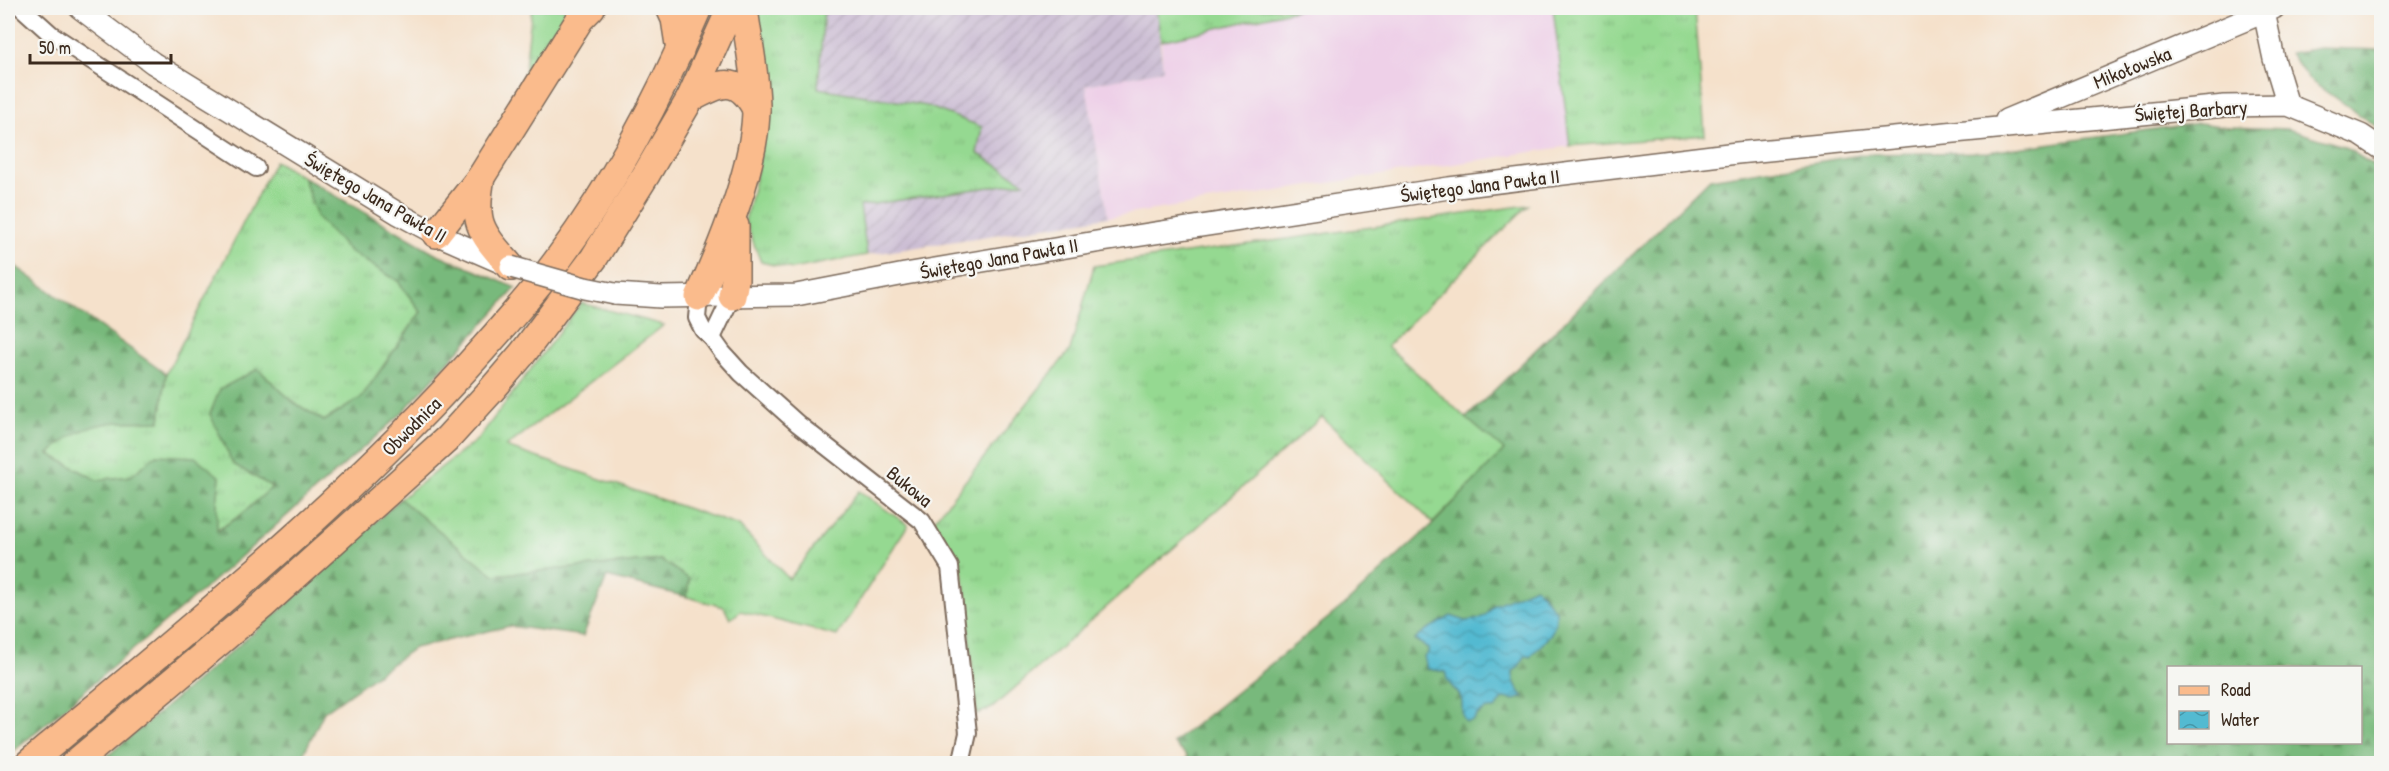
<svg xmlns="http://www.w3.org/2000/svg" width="2389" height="771" font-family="'Patrick Hand',sans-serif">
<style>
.built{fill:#eed0e8}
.industrial{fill:url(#industrial-furrows)}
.grass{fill:url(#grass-tufts);stroke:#688258;stroke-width:1.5}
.forest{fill:url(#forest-firs);stroke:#5a724c;stroke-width:1.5;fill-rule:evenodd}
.water{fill:url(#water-waves);stroke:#477278;stroke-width:1.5}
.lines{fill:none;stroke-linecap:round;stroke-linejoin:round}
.minor-casing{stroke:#7c6a5b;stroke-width:20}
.tertiary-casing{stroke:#7c6a5b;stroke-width:24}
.primary-casing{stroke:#7c6a5b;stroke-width:30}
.minor{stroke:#fff;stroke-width:16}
.tertiary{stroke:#fff;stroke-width:21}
.primary{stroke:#fabb8c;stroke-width:27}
.tertiary-bridge-casing{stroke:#7c6a5b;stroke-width:24;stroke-linecap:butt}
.tertiary-bridge{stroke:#fff;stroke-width:21}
.labels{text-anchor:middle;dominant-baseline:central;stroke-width:4.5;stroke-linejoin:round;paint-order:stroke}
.street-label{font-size:20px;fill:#3b2a1e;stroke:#f6f6f2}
</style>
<defs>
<pattern id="industrial-furrows" width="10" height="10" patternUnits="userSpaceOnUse" patternTransform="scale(1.5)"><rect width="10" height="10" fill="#ccbed4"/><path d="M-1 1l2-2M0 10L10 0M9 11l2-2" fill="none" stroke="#b0a3b6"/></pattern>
<pattern id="grass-tufts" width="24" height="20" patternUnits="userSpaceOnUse" patternTransform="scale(1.5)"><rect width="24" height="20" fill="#95d991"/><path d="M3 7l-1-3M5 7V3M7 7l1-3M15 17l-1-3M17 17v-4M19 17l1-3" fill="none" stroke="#81ba7d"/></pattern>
<pattern id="forest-firs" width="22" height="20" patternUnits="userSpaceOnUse" patternTransform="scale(1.5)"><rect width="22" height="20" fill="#78b97b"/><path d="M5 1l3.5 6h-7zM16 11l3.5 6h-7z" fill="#649764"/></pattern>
<pattern id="water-waves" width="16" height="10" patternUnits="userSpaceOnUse" patternTransform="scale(1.5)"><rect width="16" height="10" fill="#53bad1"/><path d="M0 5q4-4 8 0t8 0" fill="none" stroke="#4697a9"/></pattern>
</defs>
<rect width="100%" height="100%" fill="#f6f6f2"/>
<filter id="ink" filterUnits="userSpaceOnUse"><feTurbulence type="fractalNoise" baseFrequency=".0167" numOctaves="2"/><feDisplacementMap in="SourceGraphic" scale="12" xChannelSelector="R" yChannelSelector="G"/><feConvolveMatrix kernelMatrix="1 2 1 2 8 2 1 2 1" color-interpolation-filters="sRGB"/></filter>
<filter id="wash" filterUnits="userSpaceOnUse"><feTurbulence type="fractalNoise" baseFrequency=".008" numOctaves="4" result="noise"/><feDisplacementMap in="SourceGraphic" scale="24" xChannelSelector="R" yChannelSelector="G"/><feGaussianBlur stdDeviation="1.35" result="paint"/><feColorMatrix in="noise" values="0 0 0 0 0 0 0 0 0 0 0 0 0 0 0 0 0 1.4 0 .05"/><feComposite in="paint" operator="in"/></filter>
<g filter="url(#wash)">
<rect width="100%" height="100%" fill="#f5e1cb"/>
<path class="built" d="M1304 8H1553L1570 146 1108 217 1086 85 1163 70 1161 41Z"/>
<path class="industrial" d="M824 8H1156L1163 70 1086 85 1108 217 867 255 860 206 1023 182 977 153 981 127 818 88Z"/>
<g class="grass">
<path d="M532 8H577L523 84Z"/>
<path d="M758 8H824L818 88 927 106 982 127 977 153 1024 182 860 206 867 255 792 269 761 262 745 221 757 171 770 94 757 12Z"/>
<path d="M1156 8H1304L1161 41Z"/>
<path d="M1553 8H1695L1705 135 1570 146Z"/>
<path d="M275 161 303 177 322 222 349 251 398 281 421 312 361 398 324 421 293 402 258 369 273 487 241 515 216 531 217 503 220 477 156 455 131 476 97 480 49 454 71 435 104 422 160 421 166 374Z"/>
<path d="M1528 205 1387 346 1466 418 1505 450 1433 523 1322 417 992 708 977 714 963 573 934 520 1070 350 1094 266Z"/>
<path d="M581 303 664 325 506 447 739 526 789 579 859 491 908 525 837 636 741 611 730 619 724 607 687 597 689 579 661 560 494 575 400 499 478 439Z"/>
</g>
<g class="forest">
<path d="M2319 48 2381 50V130L2308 79 2290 53Z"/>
<path d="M2199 123 2229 127 2288 129 2343 146 2381 170V763L1182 764 1188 757 1173 743 1348 602 1433 524 1504 450 1466 418 1710 179 1867 154 1988 152ZM2168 668H2360V742H2168Z"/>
<path d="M303 177 435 253 516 288 399 416 211 583 8 756V261L166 374 160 421C114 422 84 419 49 454L97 480 131 476 156 455 195 457 220 477 217 503V531L241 515 272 487 233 464 210 414 220 389 258 369 293 402 324 421 361 398 421 312 398 281 349 251 317 217Z"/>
<path d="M400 499 494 575 661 560 689 579 687 597 607 577 583 636 510 626 414 648 324 712 299 763 98 764 285 606Z"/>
</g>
<path class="water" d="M1535 587C1546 594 1547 604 1556 611 1559 632 1543 642 1530 657L1526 655 1518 668 1513 671C1512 682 1518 689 1524 697L1515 700 1504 698 1495 709C1485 708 1478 712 1473 721L1466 722C1459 713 1464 707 1461 698 1457 688 1445 685 1446 672L1427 669 1424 657 1428 653V648L1415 640 1426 630 1451 616 1466 621 1479 619 1488 613 1494 605Z"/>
</g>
<g filter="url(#ink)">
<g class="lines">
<defs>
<g id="minor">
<path d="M22 8 51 34 256 168"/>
<path d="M699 297 697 318 703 330 712 338 722 352 741 373 798 424 922 521 950 567 968 733 961 764"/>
<path d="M712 338 732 296"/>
</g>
<g id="tertiary">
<path d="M80 8 153 63 399 214 436 234 507 265"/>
<path d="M2264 12 2274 59 2288 105"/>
<path d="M2006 120 2274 8"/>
<path d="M615 294 661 297 796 295 905 274 1096 242 1449 188 1737 153 2225 106 2288 105 2361 135 2382 149"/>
</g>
<g id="primary">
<path d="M670 8 675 19 680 51"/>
<path d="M690 99C719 83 737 73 756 109"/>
<path d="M481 177C472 225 481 232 511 267"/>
<path d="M436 234 481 177 580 19 591 8"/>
<path d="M732 296 735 280V226"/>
<path d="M699 297C723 244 756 165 756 108 756 74 748 41 744 8"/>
<path d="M28 764C185 632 347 503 483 349 509 320 536 290 559 258 615 182 661 95 698 8"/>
<path d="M74 764 262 606 447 439 488 394 523 353 594 258 647 173 690 99 731 8"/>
</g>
</defs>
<use href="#minor" class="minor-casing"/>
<use href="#tertiary" class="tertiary-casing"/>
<use href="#primary" class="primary-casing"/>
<use href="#minor" class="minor"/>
<use href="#tertiary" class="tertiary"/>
<use href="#primary" class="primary"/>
<defs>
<path id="tertiary-bridge" d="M511 267 585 288 615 294"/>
</defs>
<use href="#tertiary-bridge" class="tertiary-bridge-casing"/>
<use href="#tertiary-bridge" class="tertiary-bridge"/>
</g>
</g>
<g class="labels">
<g class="street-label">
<text transform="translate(2132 67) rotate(-22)">Mikołowska</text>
<text transform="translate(2191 110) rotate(-4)">Świętej Barbary</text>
<text transform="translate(1480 185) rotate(-7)">Świętego Jana Pawła II</text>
<text transform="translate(376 197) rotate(30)">Świętego Jana Pawła II</text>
<text transform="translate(999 258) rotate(-10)">Świętego Jana Pawła II</text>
<text transform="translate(411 426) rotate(-45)">Obwodnica</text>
<text transform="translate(910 486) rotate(39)">Bukowa</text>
</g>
</g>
<rect width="2389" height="771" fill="none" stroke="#f6f6f2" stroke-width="30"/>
<rect x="2167" y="666" width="195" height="78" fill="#f6f6f2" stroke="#aba49d" stroke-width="1.5"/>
<rect x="2179" y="686" width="30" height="9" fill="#fabb8c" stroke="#aba49d" stroke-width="1.5"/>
<text x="2221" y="696" font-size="18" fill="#3b2a1e">Road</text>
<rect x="2179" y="711" width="30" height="18" fill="url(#water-waves)" stroke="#aba49d" stroke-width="1.5"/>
<text x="2221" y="726" font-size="18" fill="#3b2a1e">Water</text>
<path d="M30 54v9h141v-9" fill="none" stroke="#3b2a1e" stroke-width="3"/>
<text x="39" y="54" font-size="18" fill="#3b2a1e" stroke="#f6f6f2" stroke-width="4.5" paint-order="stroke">50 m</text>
</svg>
